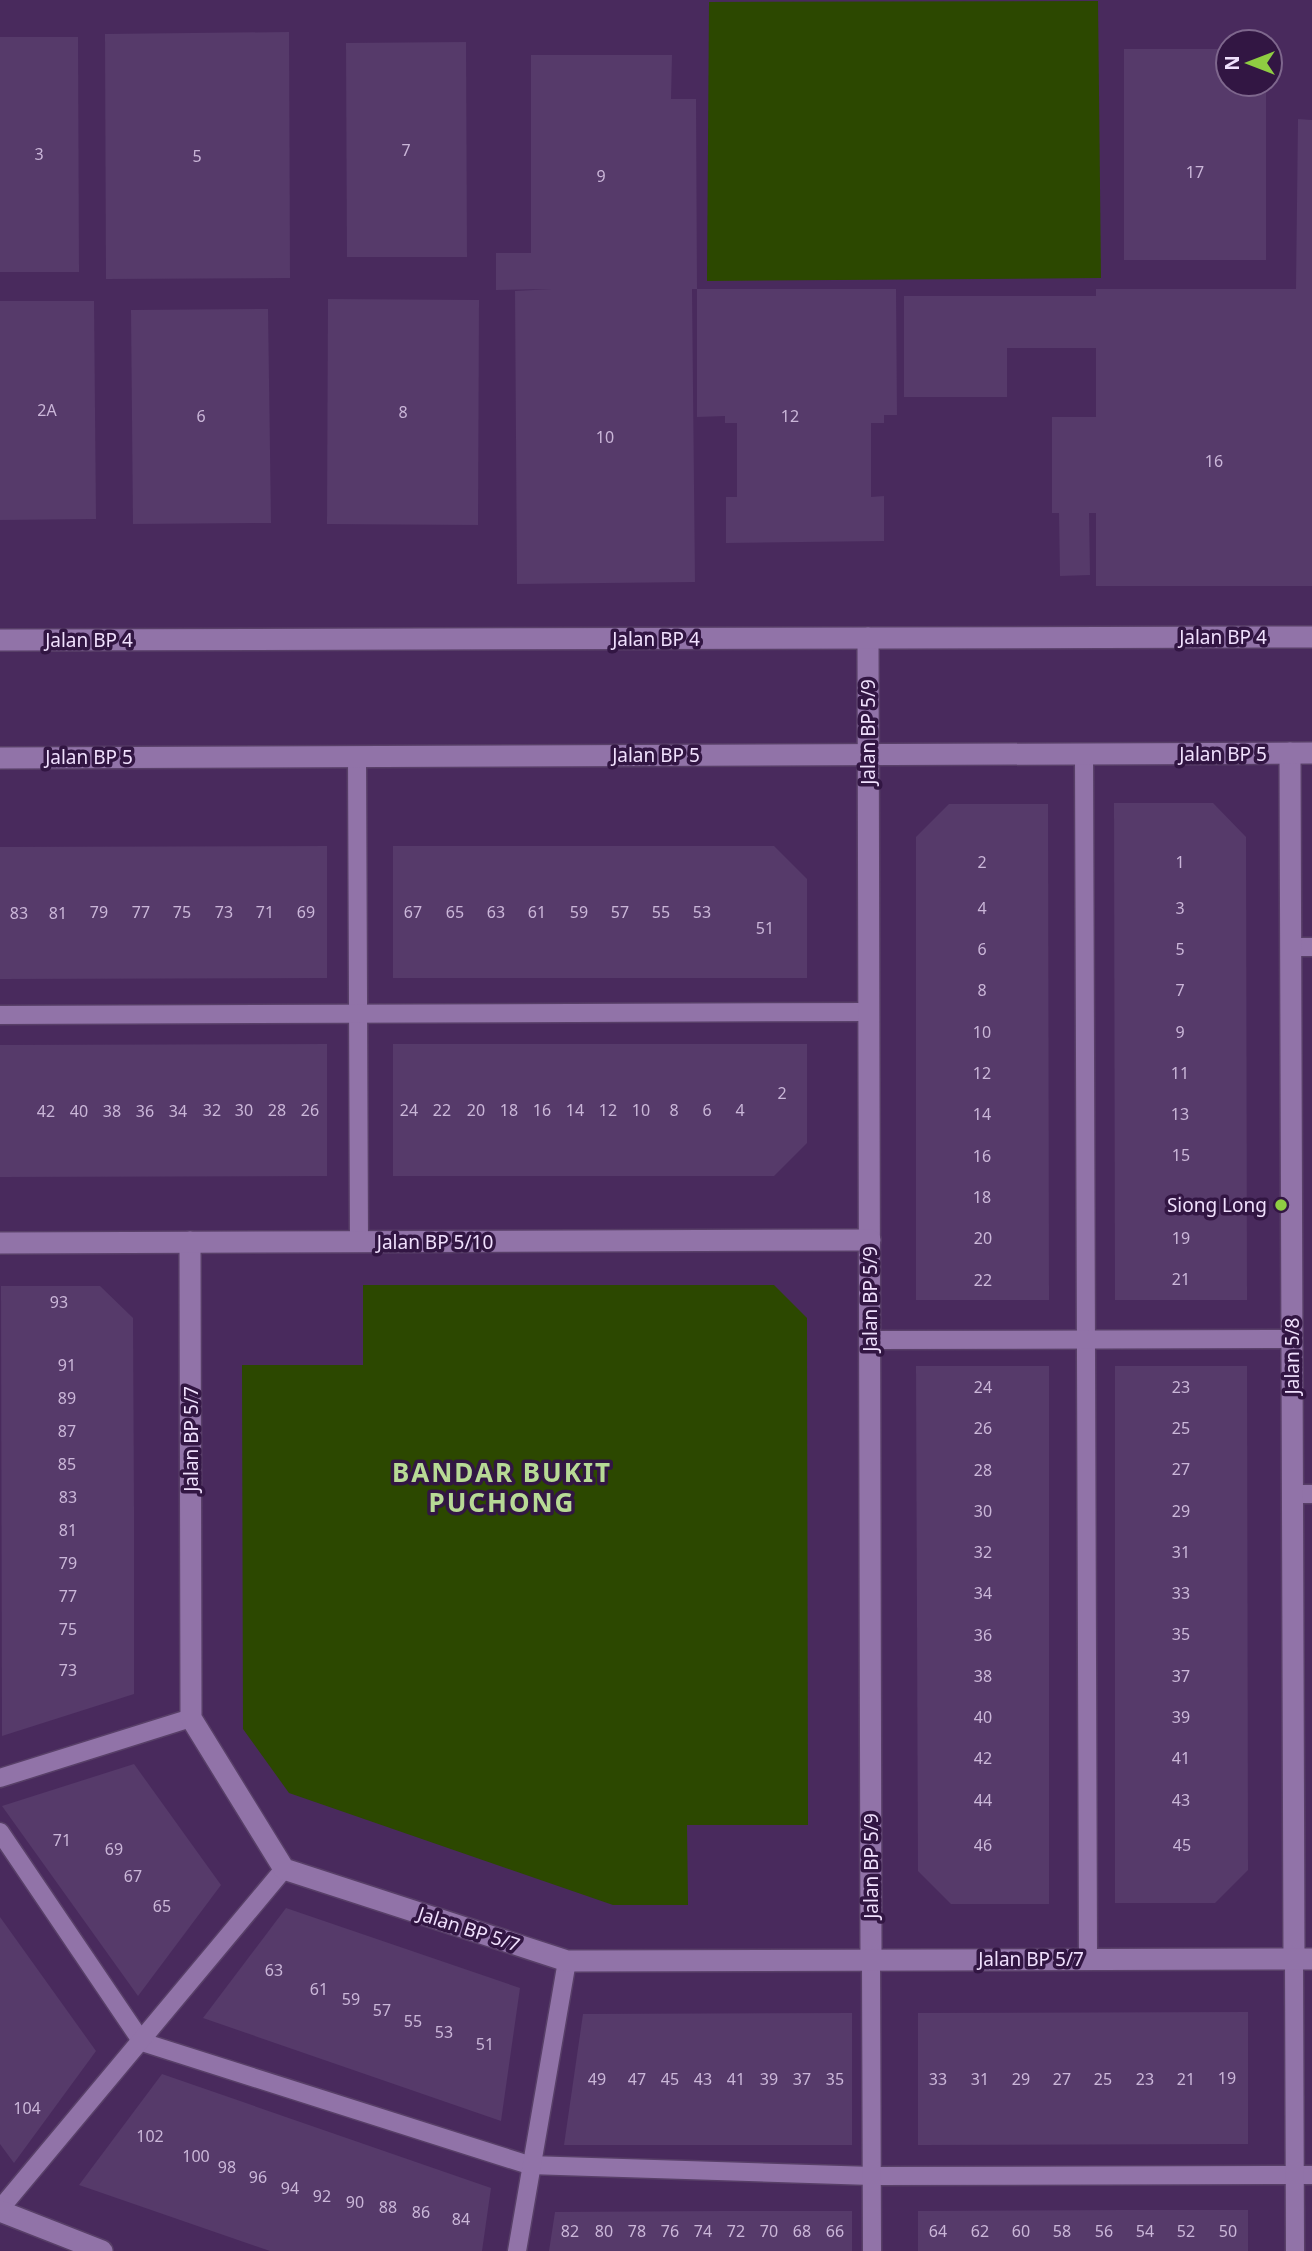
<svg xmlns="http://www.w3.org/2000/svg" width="1312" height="2251" font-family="'Noto Sans',sans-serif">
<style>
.built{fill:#492a5d;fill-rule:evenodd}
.green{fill:#2c4800}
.building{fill:#563a6a}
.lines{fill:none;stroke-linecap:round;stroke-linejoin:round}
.lane-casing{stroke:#583f68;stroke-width:21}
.street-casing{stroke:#583f68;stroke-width:24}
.lane{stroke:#9173a8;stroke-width:18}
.street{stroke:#9173a8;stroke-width:21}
.poi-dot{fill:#8fcd42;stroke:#321643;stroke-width:2.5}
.labels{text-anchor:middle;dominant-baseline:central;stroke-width:7;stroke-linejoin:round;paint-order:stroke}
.number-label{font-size:16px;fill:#cab6d8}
.street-label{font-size:19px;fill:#f0e0fd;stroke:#321643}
.poi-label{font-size:19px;fill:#f0e0fd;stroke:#321643;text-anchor:end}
.district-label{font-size:26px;font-weight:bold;letter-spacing:2px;fill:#b7da95;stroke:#321643}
</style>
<rect width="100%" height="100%" fill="#3c204e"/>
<path class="built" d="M0 0H1312V2251H0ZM1228 42H1270V84H1228Z"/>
<g class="green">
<path d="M1098 1 1101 278 707 281 709 2Z"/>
<path d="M363 1285H774L807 1318 808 1825H687L688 1905H613L289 1793 243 1729 242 1365H363Z"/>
</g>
<g class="building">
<path d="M289 32 290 278 106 279 105 34Z"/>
<path d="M0 37H78L79 272H0Z"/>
<path d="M466 42 467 257H347L346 43Z"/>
<path d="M1124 49H1228V84H1266V260H1124Z"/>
<path d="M531 55H672L671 99H696L697 289H692L695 582 517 584 515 291 552 289 496 290V253H531Z"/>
<path d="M1298 119 1312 120V586H1096V513H1089L1090 575 1060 576 1059 513H1052V417H1096V348H1007V397H904V296H1096V289H1296Z"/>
<path d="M697 289H896L897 415H884V423H871V497L884 496V541L726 543V497H737V423H725V416L697 417Z"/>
<path d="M328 299 479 300 478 525 327 524Z"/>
<path d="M0 301H94L96 519 0 520Z"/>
<path d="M268 309 271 523 133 524 131 310Z"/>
<path d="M1114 803H1213L1246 837 1247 1300H1115Z"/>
<path d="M949 804H1048L1049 1300H916V837Z"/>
<path d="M327 846V978L0 979V847Z"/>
<path d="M393 846H774L807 879V978H393Z"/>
<path d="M327 1044V1176L0 1177V1045Z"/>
<path d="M393 1044H807V1143L774 1176H393Z"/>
<path d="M1 1286H100L133 1318 134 1513V1694L2 1736Z"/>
<path d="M916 1366H1049V1904H951L918 1871Z"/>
<path d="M1115 1366H1247L1248 1870 1215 1903H1115Z"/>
<path d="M134 1764 221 1885 138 1996 2 1806Z"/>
<path d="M286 1908 520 1988 501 2121 203 2018Z"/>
<path d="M0 1917 96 2051 14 2163 0 2144Z"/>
<path d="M1248 2012V2144L918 2145V2013Z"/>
<path d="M852 2013V2145H564L583 2014Z"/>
<path d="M162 2074 491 2188 482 2251H270L79 2185Z"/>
<path d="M1124 2210H1248V2251H918V2211Z"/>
<path d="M720 2211H852V2251H549L555 2212Z"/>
</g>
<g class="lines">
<defs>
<g id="lane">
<path d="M1084 754 1088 1959"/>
<path d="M357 756 359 1242"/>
<path d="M1291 947H1312"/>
<path d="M0 1015 869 1012"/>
<path d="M870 1340 1292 1339"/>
<path d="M1292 1494H1312"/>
<path d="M0 1778 191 1718"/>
<path d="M0 1832 142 2042 529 2165 872 2176 1312 2175"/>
<path d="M1294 1959 1295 2251"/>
<path d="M871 1960 872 2251"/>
<path d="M0 2209 284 1869"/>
<path d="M517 2251 567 1961"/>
</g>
<g id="street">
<path d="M868 638 871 1960"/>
<path d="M0 640 1312 637"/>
<path d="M1290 753 1294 1959"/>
<path d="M0 758 1312 753"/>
<path d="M190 1242 191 1718 284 1869 567 1961 1312 1959"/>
<path d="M0 1243 870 1240"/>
<path d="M0 2211 102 2251"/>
</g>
</defs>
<use href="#lane" class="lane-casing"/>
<use href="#street" class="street-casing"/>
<use href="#lane" class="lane"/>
<use href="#street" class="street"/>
</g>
<circle class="poi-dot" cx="1281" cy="1205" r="7"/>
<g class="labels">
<g class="number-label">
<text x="406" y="150">7</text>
<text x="39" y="154">3</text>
<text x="197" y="156">5</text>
<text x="1195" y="172">17</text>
<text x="601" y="176">9</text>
<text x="47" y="410">2A</text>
<text x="403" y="412">8</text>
<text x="201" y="416">6</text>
<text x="790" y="416">12</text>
<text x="605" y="437">10</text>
<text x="1214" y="461">16</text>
<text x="982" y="862">2</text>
<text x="1180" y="862">1</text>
<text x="982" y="908">4</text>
<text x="1180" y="908">3</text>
<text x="99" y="912">79</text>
<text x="141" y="912">77</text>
<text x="182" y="912">75</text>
<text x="224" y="912">73</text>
<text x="265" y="912">71</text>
<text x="306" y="912">69</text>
<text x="413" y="912">67</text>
<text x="455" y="912">65</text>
<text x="496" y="912">63</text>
<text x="537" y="912">61</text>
<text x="579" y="912">59</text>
<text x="620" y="912">57</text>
<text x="661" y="912">55</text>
<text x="702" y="912">53</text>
<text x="19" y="913">83</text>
<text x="58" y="913">81</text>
<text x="765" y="928">51</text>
<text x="982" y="949">6</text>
<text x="1180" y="949">5</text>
<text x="982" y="990">8</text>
<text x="1180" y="990">7</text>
<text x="982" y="1032">10</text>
<text x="1180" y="1032">9</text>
<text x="982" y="1073">12</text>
<text x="1180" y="1073">11</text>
<text x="782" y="1093">2</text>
<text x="212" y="1110">32</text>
<text x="244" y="1110">30</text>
<text x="277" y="1110">28</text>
<text x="310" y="1110">26</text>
<text x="409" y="1110">24</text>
<text x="442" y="1110">22</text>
<text x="476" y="1110">20</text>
<text x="509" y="1110">18</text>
<text x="542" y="1110">16</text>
<text x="575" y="1110">14</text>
<text x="608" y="1110">12</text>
<text x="641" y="1110">10</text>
<text x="674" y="1110">8</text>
<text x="707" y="1110">6</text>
<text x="740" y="1110">4</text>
<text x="46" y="1111">42</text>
<text x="79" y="1111">40</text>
<text x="112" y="1111">38</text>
<text x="145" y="1111">36</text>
<text x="178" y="1111">34</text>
<text x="982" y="1114">14</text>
<text x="1180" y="1114">13</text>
<text x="1181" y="1155">15</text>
<text x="982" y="1156">16</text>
<text x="982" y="1197">18</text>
<text x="983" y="1238">20</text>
<text x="1181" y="1238">19</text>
<text x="1181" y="1279">21</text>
<text x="983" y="1280">22</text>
<text x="59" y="1302">93</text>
<text x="67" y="1365">91</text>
<text x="983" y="1387">24</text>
<text x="1181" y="1387">23</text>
<text x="67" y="1398">89</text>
<text x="983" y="1428">26</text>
<text x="1181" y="1428">25</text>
<text x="67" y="1431">87</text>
<text x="67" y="1464">85</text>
<text x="1181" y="1469">27</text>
<text x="983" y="1470">28</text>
<text x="68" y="1497">83</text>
<text x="983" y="1511">30</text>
<text x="1181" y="1511">29</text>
<text x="68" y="1530">81</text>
<text x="983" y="1552">32</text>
<text x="1181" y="1552">31</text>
<text x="68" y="1563">79</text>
<text x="983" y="1593">34</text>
<text x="1181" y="1593">33</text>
<text x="68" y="1596">77</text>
<text x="68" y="1629">75</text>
<text x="1181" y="1634">35</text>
<text x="983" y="1635">36</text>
<text x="68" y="1670">73</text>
<text x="983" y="1676">38</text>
<text x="1181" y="1676">37</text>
<text x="983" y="1717">40</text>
<text x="1181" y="1717">39</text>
<text x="983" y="1758">42</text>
<text x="1181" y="1758">41</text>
<text x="983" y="1800">44</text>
<text x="1181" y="1800">43</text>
<text x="62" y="1840">71</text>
<text x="983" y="1845">46</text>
<text x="1182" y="1845">45</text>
<text x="114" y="1849">69</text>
<text x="133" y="1876">67</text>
<text x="162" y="1906">65</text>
<text x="274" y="1970">63</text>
<text x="319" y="1989">61</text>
<text x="351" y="1999">59</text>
<text x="382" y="2010">57</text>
<text x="413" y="2021">55</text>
<text x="444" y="2032">53</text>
<text x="485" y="2044">51</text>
<text x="1227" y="2078">19</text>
<text x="597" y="2079">49</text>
<text x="637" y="2079">47</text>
<text x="670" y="2079">45</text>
<text x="703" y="2079">43</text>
<text x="736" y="2079">41</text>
<text x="769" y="2079">39</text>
<text x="802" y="2079">37</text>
<text x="835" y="2079">35</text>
<text x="938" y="2079">33</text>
<text x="980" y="2079">31</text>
<text x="1021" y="2079">29</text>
<text x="1062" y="2079">27</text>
<text x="1103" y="2079">25</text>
<text x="1145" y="2079">23</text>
<text x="1186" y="2079">21</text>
<text x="27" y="2108">104</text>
<text x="150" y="2136">102</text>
<text x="196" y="2156">100</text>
<text x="227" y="2167">98</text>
<text x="258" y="2177">96</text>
<text x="290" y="2188">94</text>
<text x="322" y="2196">92</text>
<text x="355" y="2202">90</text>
<text x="388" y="2207">88</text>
<text x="421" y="2212">86</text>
<text x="461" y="2219">84</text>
<text x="570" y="2231">82</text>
<text x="604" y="2231">80</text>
<text x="637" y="2231">78</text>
<text x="670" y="2231">76</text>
<text x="703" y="2231">74</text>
<text x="736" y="2231">72</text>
<text x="769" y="2231">70</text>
<text x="802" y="2231">68</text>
<text x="835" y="2231">66</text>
<text x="938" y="2231">64</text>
<text x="980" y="2231">62</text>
<text x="1021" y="2231">60</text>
<text x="1062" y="2231">58</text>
<text x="1104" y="2231">56</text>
<text x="1145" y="2231">54</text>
<text x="1186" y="2231">52</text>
<text x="1228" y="2231">50</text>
</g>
<g class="street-label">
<text x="1223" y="637">Jalan BP 4</text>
<text x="656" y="639">Jalan BP 4</text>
<text x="89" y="640">Jalan BP 4</text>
<text transform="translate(868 732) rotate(-90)">Jalan BP 5/9</text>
<text x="1223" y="754">Jalan BP 5</text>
<text x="656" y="755">Jalan BP 5</text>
<text x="89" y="757">Jalan BP 5</text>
<text x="435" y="1242">Jalan BP 5/10</text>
<text transform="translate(870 1299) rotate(-90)">Jalan BP 5/9</text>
<text transform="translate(1292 1356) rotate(-90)">Jalan 5/8</text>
<text transform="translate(191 1439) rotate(-90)">Jalan BP 5/7</text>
<text transform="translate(871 1866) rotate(-90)">Jalan BP 5/9</text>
<text transform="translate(469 1929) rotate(18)">Jalan BP 5/7</text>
<text x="1031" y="1959">Jalan BP 5/7</text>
</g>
<g class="poi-label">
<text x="1267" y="1205">Siong Long</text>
</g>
<g class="district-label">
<text x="502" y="1472">BANDAR BUKIT<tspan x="502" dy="30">PUCHONG</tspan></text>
</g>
</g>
<g transform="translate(1249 63) rotate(270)"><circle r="33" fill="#321643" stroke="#7e678d" stroke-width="2"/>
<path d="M0-5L12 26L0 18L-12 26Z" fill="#8fcd42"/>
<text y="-10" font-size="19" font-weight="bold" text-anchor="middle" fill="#f0e0fd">N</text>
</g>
</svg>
